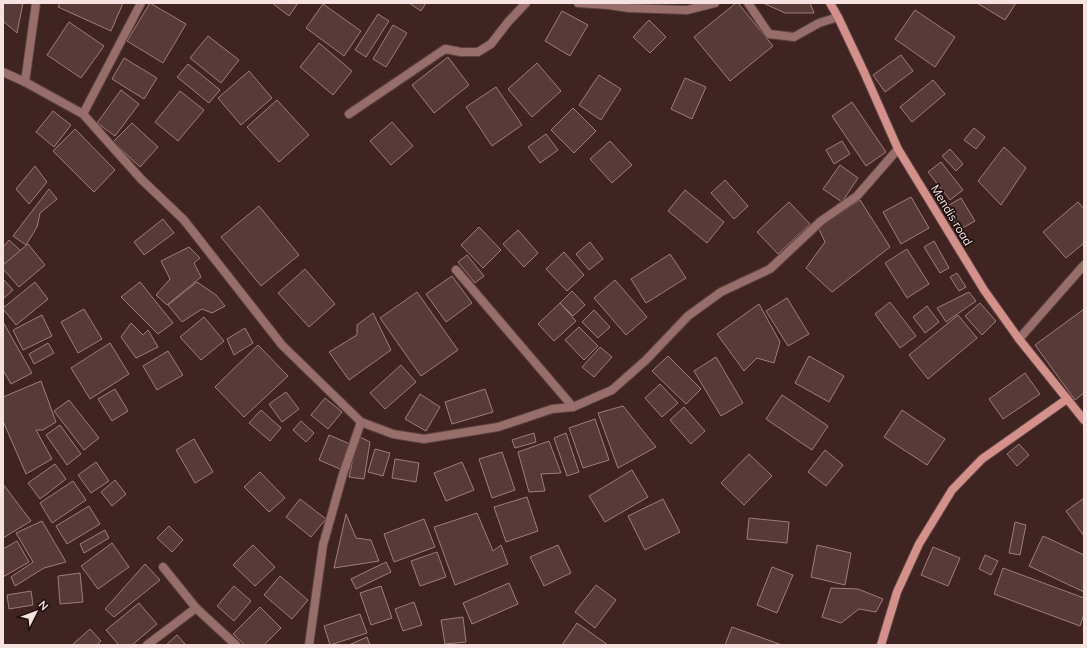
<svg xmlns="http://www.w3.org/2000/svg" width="1087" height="648" font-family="Mulish,sans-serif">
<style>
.building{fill:#583a38;stroke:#9f7c79}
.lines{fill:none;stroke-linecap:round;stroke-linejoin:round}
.street-casing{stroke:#5d4341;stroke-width:10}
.secondary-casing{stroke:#5d4341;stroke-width:10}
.street{stroke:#976e6a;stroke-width:8}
.secondary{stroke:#d4918c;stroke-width:8}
.labels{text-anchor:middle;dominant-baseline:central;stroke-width:3.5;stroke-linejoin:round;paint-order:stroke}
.street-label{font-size:12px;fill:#f6e3e1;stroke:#1e1110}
</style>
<rect width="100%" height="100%" fill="#402422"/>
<g class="building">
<path d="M3 3H23L17 33 3 21Z"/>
<path d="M60 3H123L111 31 58 7Z"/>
<path d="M150 3 186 24 163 63 127 41Z"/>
<path d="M272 3H298L289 16Z"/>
<path d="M409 3H426L421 11Z"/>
<path d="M736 3H738L773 46 730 81 694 37Z"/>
<path d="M763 3H810L814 13H785Z"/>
<path d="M977 3H1016L1005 20Z"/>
<path d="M323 4 361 31 344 56 306 28Z"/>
<path d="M915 10 955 37 935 67 895 39Z"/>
<path d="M562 11 588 25 570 56 545 41Z"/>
<path d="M378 14 389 21 366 57 355 50Z"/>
<path d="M649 20 666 37 650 53 633 37Z"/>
<path d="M69 22 104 46 81 78 47 55Z"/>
<path d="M393 25 407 33 386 67 373 59Z"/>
<path d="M208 36 239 60 221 83 190 58Z"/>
<path d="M319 43 352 71 333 95 300 67Z"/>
<path d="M901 55 913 71 885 92 873 75Z"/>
<path d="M448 57 469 85 434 113 412 85Z"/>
<path d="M124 58 157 78 144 99 112 79Z"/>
<path d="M537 63 561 91 532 117 508 89Z"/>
<path d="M188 64 220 90 209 103 177 77Z"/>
<path d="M249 71 272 98 241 125 218 98Z"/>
<path d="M599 75 621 89 601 120 579 105Z"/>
<path d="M685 78 706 87 692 119 671 109Z"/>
<path d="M933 80 945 94 912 122 900 107Z"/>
<path d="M496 87 522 125 492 146 466 107Z"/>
<path d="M121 90 139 104 115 136 97 123Z"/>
<path d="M180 91 204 110 178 141 155 122Z"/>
<path d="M277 100 309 135 279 162 247 127Z"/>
<path d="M852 102 886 152 866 166 832 116Z"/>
<path d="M573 108 596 131 574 153 551 130Z"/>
<path d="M53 111 71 125 54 147 36 132Z"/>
<path d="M392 122 413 146 391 165 370 141Z"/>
<path d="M132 123 158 147 140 167 113 142Z"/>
<path d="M974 128 985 137 976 149 964 140Z"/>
<path d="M75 129 115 170 94 192 53 151Z"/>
<path d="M546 134 558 150 540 163 528 147Z"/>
<path d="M610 141 632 165 612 183 590 159Z"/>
<path d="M842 141 850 154 834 164 826 150Z"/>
<path d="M1004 147 1026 168 1001 205 978 181Z"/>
<path d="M950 149 963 164 956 171 942 156Z"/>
<path d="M941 162 963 190 950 200 928 172Z"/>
<path d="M840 165 858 178 842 202 823 189Z"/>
<path d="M35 166 47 182 29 204 16 189Z"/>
<path d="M725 180 748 206 734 219 711 193Z"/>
<path d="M49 189 57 199 40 213 37 227 26 245 13 236Z"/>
<path d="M685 190 724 222 707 243 668 211Z"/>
<path d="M911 197 929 228 901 244 883 212Z"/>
<path d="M961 198 975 221 959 230 946 207Z"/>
<path d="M860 200 890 247 832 292 806 268 825 242 818 227Z"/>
<path d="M789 202 810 224 778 254 757 232Z"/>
<path d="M1078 202 1084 209V243L1066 258 1043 232Z"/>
<path d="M259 206 299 255 261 286 221 237Z"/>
<path d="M163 219 174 233 144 255 134 242Z"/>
<path d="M479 227 501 250 483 268 461 245Z"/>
<path d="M518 230 538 253 524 267 503 244Z"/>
<path d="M9 240 21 251 3 270V247Z"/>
<path d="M934 241 949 268 940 273 924 247Z"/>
<path d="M590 242 603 259 589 270 576 254Z"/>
<path d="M28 244 45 265 19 287 3 269V265Z"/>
<path d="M189 247 200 258 194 263 201 277 167 305 156 295 170 279 161 261Z"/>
<path d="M907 249 929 284 907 298 885 263Z"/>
<path d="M564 252 584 275 567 291 546 269Z"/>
<path d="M670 254 686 278 646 303 631 279Z"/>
<path d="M467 255 484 276 475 283 458 262Z"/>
<path d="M305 269 335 304 309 327 278 293Z"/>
<path d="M957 273 966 287 959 291 950 277Z"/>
<path d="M452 276 472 303 446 322 426 294Z"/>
<path d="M3 279 13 290 3 299Z"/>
<path d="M615 280 647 317 626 335 594 298Z"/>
<path d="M35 282 48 299 16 325 3 309V308Z"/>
<path d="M140 282 173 323 158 334 121 297Z"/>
<path d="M197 282 216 295 225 306 212 313 202 309 182 322 168 305Z"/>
<path d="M572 291 585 305 573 316 560 303Z"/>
<path d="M417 292 458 350 421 376 380 318Z"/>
<path d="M969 292 976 301 946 322 937 308Z"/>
<path d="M787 298 809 334 788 346 766 311Z"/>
<path d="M890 302 916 336 900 348 875 314Z"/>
<path d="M560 303 576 321 554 341 538 324Z"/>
<path d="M980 303 996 321 982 335 965 316Z"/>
<path d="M759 304 780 342 774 363 757 358 744 371 717 334Z"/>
<path d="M927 306 939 322 925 333 913 317Z"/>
<path d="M84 309 102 339 78 353 61 322Z"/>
<path d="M1084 309V393L1075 400 1035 345Z"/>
<path d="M594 310 610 327 598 338 582 322Z"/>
<path d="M373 313 391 350 349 380 329 352 357 335V325Z"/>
<path d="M42 315 52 336 23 350 13 330Z"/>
<path d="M958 315 977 338 928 379 909 355Z"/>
<path d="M204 317 224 341 201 360 180 337Z"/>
<path d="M3 322 32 373 11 384 3 370Z"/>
<path d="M131 323 143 335 148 330 158 347 136 358 121 337Z"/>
<path d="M579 327 598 346 584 360 565 340Z"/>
<path d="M245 328 253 343 234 355 227 339Z"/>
<path d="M48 343 54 353 34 364 29 354Z"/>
<path d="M110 343 129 374 90 399 71 368Z"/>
<path d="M258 345 288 376 244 417 215 387Z"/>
<path d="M600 347 612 357 594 377 582 367Z"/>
<path d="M168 351 183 375 157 390 143 366Z"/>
<path d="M668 356 701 389 686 404 652 371Z"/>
<path d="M809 356 844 376 829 402 795 383Z"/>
<path d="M716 357 743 403 721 416 694 371Z"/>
<path d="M401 365 416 382 385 409 370 393Z"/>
<path d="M1025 373 1040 394 1003 419 989 399Z"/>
<path d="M41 381 56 422 43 430H36L52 459 26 474 3 421V397Z"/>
<path d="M660 384 678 403 662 417 645 398Z"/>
<path d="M115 389 128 411 112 421 98 399Z"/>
<path d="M485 389 493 412 452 424 445 402Z"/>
<path d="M286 392 299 409 282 422 269 404Z"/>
<path d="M420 394 440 407 426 431 405 419Z"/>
<path d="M782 395 828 426 812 450 766 419Z"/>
<path d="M325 398 342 412 328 429 311 415Z"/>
<path d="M69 400 99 438 84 450 54 411Z"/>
<path d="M623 406 656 447 618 468 598 413Z"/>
<path d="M684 407 705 431 691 444 670 420Z"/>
<path d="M261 410 281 428 270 441 249 423Z"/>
<path d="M902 410 945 439 927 465 884 437Z"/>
<path d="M595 419 609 460 583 468 569 428Z"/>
<path d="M301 421 314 433 306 442 293 430Z"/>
<path d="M60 425 81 454 67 465 46 435Z"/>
<path d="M534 433 536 442 515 448 512 440Z"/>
<path d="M566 433 579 472 567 476 554 438Z"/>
<path d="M329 435 350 444 340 469 319 460Z"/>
<path d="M358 436 370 442 364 479 349 477Z"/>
<path d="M194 439 213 472 195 483 176 450Z"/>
<path d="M549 441 561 473 541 474 545 491 529 492 518 452Z"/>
<path d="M1019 444 1029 455 1017 466 1007 454Z"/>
<path d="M375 449 390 453 383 476 368 472Z"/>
<path d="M825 450 843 465 826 486 808 472Z"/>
<path d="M502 452 515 490 492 498 479 459Z"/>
<path d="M749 454 772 476 744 505 721 483Z"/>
<path d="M395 459 419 463 416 482 392 478Z"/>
<path d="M96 462 109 481 91 493 78 475Z"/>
<path d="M462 462 474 490 446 501 434 473Z"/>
<path d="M55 464 66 479 40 499 28 483Z"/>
<path d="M632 470 648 497 605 522 589 496Z"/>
<path d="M260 472 285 498 269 512 244 487Z"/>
<path d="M115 480 126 494 112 506 101 492Z"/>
<path d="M73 481 86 500 52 523 40 503Z"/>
<path d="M3 484 31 521 3 538Z"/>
<path d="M527 497 538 531 506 542 494 507Z"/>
<path d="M1084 498V536L1066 511Z"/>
<path d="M300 499 326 519 311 537 286 517Z"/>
<path d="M663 499 680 532 645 550 628 516Z"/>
<path d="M89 506 100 524 67 544 56 526Z"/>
<path d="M477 513 493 551 501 545 508 564 455 585 434 527Z"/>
<path d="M346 514 356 538 371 540 379 561 334 568Z"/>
<path d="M749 518 789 522 787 543 747 539Z"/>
<path d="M424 519 435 547 394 562 384 534Z"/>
<path d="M42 521 66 562 44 568 15 586 11 577 33 562 16 533Z"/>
<path d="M1015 522 1026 525 1020 555 1009 553Z"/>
<path d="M169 526 183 540 172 552 157 538Z"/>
<path d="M105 530 109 538 84 553 80 544Z"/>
<path d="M1043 536 1084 555V592L1029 566Z"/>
<path d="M17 541 29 562 3 577V549Z"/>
<path d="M112 543 129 567 98 589 81 566Z"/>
<path d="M253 545 275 567 255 586 233 565Z"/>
<path d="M558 545 571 573 544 586 530 557Z"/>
<path d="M817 545 851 553 845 585 811 577Z"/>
<path d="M933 547 960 558 948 586 921 575Z"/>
<path d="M437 552 446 577 420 586 411 561Z"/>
<path d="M985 555 998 561 991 575 979 569Z"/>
<path d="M386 562 391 572 356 589 351 579Z"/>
<path d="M145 564 160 580 114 617 105 609Z"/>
<path d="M772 567 793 575 777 613 757 605Z"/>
<path d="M1003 568 1084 598V614L1080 626 994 594Z"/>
<path d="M80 573 83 602 60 604 58 576Z"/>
<path d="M280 576 308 600 292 619 264 595Z"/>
<path d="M509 583 518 604 472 624 463 603Z"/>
<path d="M596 585 616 600 595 628 575 612Z"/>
<path d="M234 586 251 601 234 621 217 606Z"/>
<path d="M381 586 392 618 371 625 360 593Z"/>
<path d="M831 588 858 589 883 599 876 612 859 609 841 623 822 617Z"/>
<path d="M31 591 33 605 9 609 7 595Z"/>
<path d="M414 602 422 625 403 631 395 609Z"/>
<path d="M139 603 157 624 132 645H119L106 630Z"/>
<path d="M260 607 281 628 264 645H245L233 634Z"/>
<path d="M360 614 367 633 330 645 324 626Z"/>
<path d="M463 617 466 642 445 644 441 620Z"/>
<path d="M577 623 608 645H562Z"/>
<path d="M732 627 782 645H725Z"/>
<path d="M90 629 101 641 97 645H72Z"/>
<path d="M177 635 186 645H166Z"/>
<path d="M367 637 370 645H349Z"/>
</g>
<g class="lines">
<defs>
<g id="street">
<path d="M578 3 609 5 629 8 687 10 715 3"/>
<path d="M748 3 769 34 794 37 819 23 838 17"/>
<path d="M3 72 25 82 83 114 141 179 184 220 282 345 361 422 393 434 424 439 498 427 552 409 573 407 612 390 646 360 688 316 721 292 770 269 821 221 857 196 898 149"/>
<path d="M25 82 36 3"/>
<path d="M83 114 141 3"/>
<path d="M349 114 445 49 461 52H478L491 44 508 22 526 3"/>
<path d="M456 270 573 407"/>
<path d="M1019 339 1084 265"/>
<path d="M163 567 196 608 236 645"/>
<path d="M147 645 196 608"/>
<path d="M309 645 323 545 343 474 361 422"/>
</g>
<g id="secondary">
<path d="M830 3 838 17 864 72 898 149 984 290 1019 339 1084 420"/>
<path d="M881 645 897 592 919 544 952 490 982 459 1067 399"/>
</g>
</defs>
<use href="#street" class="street-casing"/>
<use href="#secondary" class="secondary-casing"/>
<use href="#street" class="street"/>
<use href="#secondary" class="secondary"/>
</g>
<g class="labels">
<g class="street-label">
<text transform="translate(952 215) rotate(59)">Mendis road</text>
</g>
</g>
<rect width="1087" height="648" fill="none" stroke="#f6e3e1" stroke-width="8"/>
<g transform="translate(36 612) rotate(48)" stroke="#1e1110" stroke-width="3" paint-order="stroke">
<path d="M0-3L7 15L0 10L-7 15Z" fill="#f6e3e1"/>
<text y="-6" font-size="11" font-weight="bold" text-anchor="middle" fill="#f6e3e1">N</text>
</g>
</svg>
